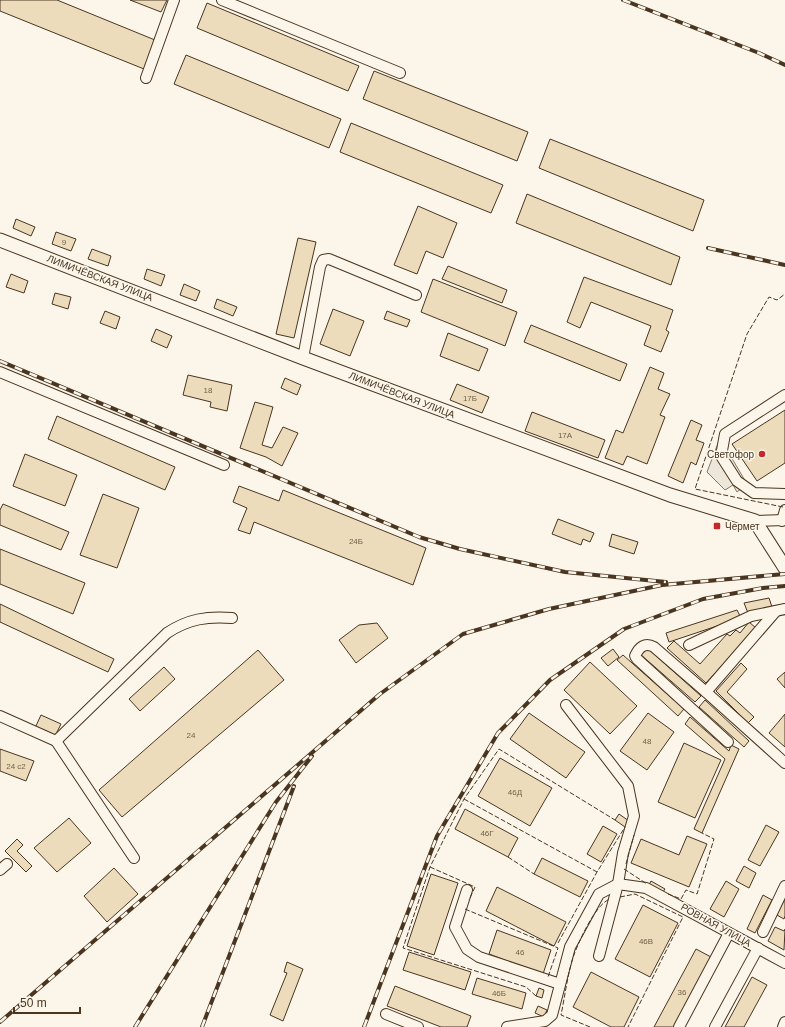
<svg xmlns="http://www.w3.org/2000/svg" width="785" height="1027" font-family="Arial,sans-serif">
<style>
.parking{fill:#ede7d9;stroke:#887966}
.building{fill:#ecdcbc;stroke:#4a3520}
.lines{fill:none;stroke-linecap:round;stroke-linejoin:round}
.minor-casing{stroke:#4a3520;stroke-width:12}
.major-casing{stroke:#4a3520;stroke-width:15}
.minor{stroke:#fbf6e9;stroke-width:10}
.major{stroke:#fbf6e9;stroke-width:13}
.rail-casing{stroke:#4a3520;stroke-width:4}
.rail{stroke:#fbf6e9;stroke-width:2.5;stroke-dasharray:8;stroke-linecap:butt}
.fence{stroke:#4a3520;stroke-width:1;stroke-dasharray:5 2;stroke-linecap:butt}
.poi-dot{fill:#c62828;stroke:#fbf6e9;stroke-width:1.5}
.labels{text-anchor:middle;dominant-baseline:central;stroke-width:3;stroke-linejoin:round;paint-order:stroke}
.number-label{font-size:8px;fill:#725f47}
.street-label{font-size:10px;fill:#4a3520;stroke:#fbf6e9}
.poi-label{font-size:10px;fill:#4a3520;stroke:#fbf6e9;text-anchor:end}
</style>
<rect width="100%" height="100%" fill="#fbf6e9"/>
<path class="parking" d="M720 438 747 484 737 492 733 485 725 490 707 472Z"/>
<g class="building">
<path d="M0 0H57L155 40 144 69 0 11Z"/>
<path d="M130 0H167L161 12Z"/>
<path d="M207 3 359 66 348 91 197 28Z"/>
<path d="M186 55 341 119 329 148 174 84Z"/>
<path d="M374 71 528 132 517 161 363 99Z"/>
<path d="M351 123 503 185 491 213 340 152Z"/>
<path d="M550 139 704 200 693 231 539 168Z"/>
<path d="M527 194 680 257 671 285 516 223Z"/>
<path d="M418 206 457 223 443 258 426 251 417 274 394 265Z"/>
<path d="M16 219 35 227 31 236 13 228Z"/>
<path d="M56 232 76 239 71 251 52 244Z"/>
<path d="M298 238 316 242 294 338 276 334Z"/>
<path d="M92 249 111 256 108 266 88 259Z"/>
<path d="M448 266 507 290 502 303 442 279Z"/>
<path d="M147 269 165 275 161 286 144 279Z"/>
<path d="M11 274 28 281 24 293 6 287Z"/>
<path d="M584 277 673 310 666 330 669 332 661 352 644 345 651 326 591 302 580 328 567 322Z"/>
<path d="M433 279 517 312 505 346 421 312Z"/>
<path d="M184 284 200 291 196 301 180 295Z"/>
<path d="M55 293 71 297 68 309 52 304Z"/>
<path d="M217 299 237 307 233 316 214 308Z"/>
<path d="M333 309 364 321 350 356 320 344Z"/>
<path d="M105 311 120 317 116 329 100 323Z"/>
<path d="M387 311 410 320 407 327 384 319Z"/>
<path d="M531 325 627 364 620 381 524 342Z"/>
<path d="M156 329 172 336 167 348 151 341Z"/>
<path d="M448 333 488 349 479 371 440 356Z"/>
<path d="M650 367 664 373 658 389 670 394 660 415 665 417 647 464 627 456 623 465 605 458 616 430 623 433Z"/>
<path d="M188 375 232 385 227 411 210 407 211 402 183 395Z"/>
<path d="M285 378 301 385 297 395 281 388Z"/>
<path d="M457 384 489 397 482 413 450 400Z"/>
<path d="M255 402 273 407 262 445 272 448 283 427 298 433 282 466 266 457 240 448Z"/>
<path d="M785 410V463L757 481 732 444Z"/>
<path d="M532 412 605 440 598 458 525 431Z"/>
<path d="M57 416 175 467 165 490 48 439Z"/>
<path d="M691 420 702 425 696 440 704 443 696 465 691 462 683 483 668 476Z"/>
<path d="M25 454 77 475 65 506 13 486Z"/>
<path d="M239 486 279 501 283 490 426 548 413 585 254 522 250 534 238 530 247 508 233 502Z"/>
<path d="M103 494 139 508 117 568 80 555Z"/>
<path d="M3 504 69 532 61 550 0 525V510Z"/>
<path d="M558 519 594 533 590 542 583 539 581 545 552 534Z"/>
<path d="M612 534 638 542 634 554 609 546Z"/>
<path d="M0 549 85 583 73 614 0 584Z"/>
<path d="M769 598 772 607 748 613 744 603Z"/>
<path d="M0 604 114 659 108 672 0 622Z"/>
<path d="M737 610 741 618 669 642 666 633Z"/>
<path d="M749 622 756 628 706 683 667 648 674 641 700 664 727 634 730 636 736 630 740 633Z"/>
<path d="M377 623 388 638 356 663 339 640 359 625Z"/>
<path d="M646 647 701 696 695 702 640 654Z"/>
<path d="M613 649 619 657 608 666 601 658Z"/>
<path d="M258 650 284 680 122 817 99 790Z"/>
<path d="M623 655 684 709 678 716 617 660Z"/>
<path d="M590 662 637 706 610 734 564 690Z"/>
<path d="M741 663 747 669 727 692 754 717 748 723 716 691Z"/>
<path d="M164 667 175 679 140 711 129 699Z"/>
<path d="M785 672V688L777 679Z"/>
<path d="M705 700 749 741 744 747 699 707Z"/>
<path d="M529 713 585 752 566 778 510 739Z"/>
<path d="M648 713 674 732 647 770 620 751Z"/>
<path d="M785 714V747L769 733Z"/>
<path d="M41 715 61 724 55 736 35 728Z"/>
<path d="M690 717 729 751 731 745 739 749 702 833 694 829 725 759 685 724Z"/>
<path d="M684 743 721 760 695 818 658 802Z"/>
<path d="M0 749 34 761 26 781 0 771Z"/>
<path d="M500 758 552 788 530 826 478 796Z"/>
<path d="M465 809 518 838 508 857 455 829Z"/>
<path d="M619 814 629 821 625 827 615 820Z"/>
<path d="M69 818 91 843 57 872 34 848Z"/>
<path d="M766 825 779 832 760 866 748 860Z"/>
<path d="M603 826 617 834 601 862 587 854Z"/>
<path d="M687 836 707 844 689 887 631 863 641 839 679 855Z"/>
<path d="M17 839 23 845 17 851 32 866 26 872 5 851Z"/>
<path d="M542 858 588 881 580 897 534 874Z"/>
<path d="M744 866 756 873 749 888 736 881Z"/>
<path d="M114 868 138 894 107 922 84 896Z"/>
<path d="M431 874 458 883 434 955 407 946Z"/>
<path d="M651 881 665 889 663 892 649 885Z"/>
<path d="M726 881 739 889 724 917 710 909Z"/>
<path d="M497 887 566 922 554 946 486 911Z"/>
<path d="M763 895 772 900 755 933 747 929Z"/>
<path d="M785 896V916L784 919 775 914Z"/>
<path d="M643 905 678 923 650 977 615 959Z"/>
<path d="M775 927 784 931 785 929 784 950 768 941Z"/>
<path d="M497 930 551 950 543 974 489 954Z"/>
<path d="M696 949 711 957 674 1027H654Z"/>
<path d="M409 952 471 972 465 990 403 970Z"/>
<path d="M287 962 303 969 283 1021 270 1015 287 973 284 972Z"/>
<path d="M591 972 639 997 624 1027H611L573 1007Z"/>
<path d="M752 977 767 985 744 1027H725Z"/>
<path d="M477 978 526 993 522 1009 472 994Z"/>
<path d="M395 986 471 1016 467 1027H441L387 1006Z"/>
<path d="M539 988 544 990 542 998 536 996Z"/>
<path d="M538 1006 547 1010 544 1017 535 1013Z"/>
</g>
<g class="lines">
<defs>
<g id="minor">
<path d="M222 0 400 73"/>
<path d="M146 78 174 0"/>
<path d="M303 358 320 267 323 260 329 259 416 295"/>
<path d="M0 372 224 465"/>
<path d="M785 395 725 434 721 456 737 481 754 493 785 494"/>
<path d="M755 521 785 520"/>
<path d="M782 521 785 510"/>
<path d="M776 611 706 692 785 763"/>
<path d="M689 645 751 616 785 609"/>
<path d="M706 692 654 647C645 642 639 647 635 656L637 659 728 742"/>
<path d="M566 705 628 786 634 816 623 853 618 884 599 956"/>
<path d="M0 716 56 741 134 858"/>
<path d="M56 741 167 633C188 619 207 616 232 618"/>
<path d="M0 870 7 864"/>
<path d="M467 890 455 927 467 949 479 957 560 984"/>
<path d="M763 932 785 886"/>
<path d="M386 1014 418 1027"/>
<path d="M507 1027 545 1021 552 1015 570 947 599 894 618 884 646 888 785 963"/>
<path d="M679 1027 729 933"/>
<path d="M715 1027 758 948"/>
<path d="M783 1027 785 1022"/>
</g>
<path id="major" d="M0 240 303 358 670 495 755 521 785 568"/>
</defs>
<use href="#minor" class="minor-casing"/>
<use href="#major" class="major-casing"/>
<use href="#minor" class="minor"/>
<use href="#major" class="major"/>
<defs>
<g id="rail">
<path d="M623 0 759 53 785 65"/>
<path d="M708 248 785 265"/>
<path d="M0 361 419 537 460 549 565 572 666 582"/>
<path d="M0 1022 380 694 463 634 549 609 662 585 785 574"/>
<path d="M135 1027 276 802 312 756"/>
<path d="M202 1027 294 786"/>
<path d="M364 1027 437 836 498 733 550 680 624 629 703 599 763 588 785 586"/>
</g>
</defs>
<use href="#rail" class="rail-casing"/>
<use href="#rail" class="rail"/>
<g class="fence">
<path d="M783 507 695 489 747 334 769 297 777 300 785 294"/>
<path d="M464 799 597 872"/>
<path d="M508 857 534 874"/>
<path d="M626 864 634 835"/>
<path d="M430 867 475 887 469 900"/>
<path d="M624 869 647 884"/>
<path d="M668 894 681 899 686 890 697 894 714 839 702 833"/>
<path d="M620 897 635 894 683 917 628 1027"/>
<path d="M465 909 558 948 548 977"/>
<path d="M558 943 597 872 625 827"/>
<path d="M536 996 526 987 403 948 430 867 464 799 499 749 615 820"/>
<path d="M590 1027 561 1015C565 996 568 970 575 952 581 937 596 904 610 899"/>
</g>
</g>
<g class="poi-dot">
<circle cx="762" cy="454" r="4"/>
<rect x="713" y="522" width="8" height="8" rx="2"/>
</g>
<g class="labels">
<g class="number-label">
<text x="64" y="242">9</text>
<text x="208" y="390">18</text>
<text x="470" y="398">17Б</text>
<text x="565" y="435">17А</text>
<text x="356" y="541">24Б</text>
<text x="191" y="735">24</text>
<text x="647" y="741">48</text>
<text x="16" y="766">24 с2</text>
<text x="515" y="792">46Д</text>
<text x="487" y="833">46Г</text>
<text x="646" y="941">46В</text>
<text x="520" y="952">46</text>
<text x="682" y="992">36</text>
<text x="499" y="993">46Б</text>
</g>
<g class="street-label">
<text transform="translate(100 278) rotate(21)">ЛИМИЧЁВСКАЯ УЛИЦА</text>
<text transform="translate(402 395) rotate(21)">ЛИМИЧЁВСКАЯ УЛИЦА</text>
<text transform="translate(716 925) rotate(29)">РОВНАЯ УЛИЦА</text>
</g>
<g class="poi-label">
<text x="754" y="454">Светофор</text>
<text x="725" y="526" text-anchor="start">Чермет</text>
</g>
</g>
<path d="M14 1007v6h66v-6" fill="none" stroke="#4a3520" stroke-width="2"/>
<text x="20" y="1007" font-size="12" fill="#4a3520" stroke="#fbf6e9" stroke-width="3" paint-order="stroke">50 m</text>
</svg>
